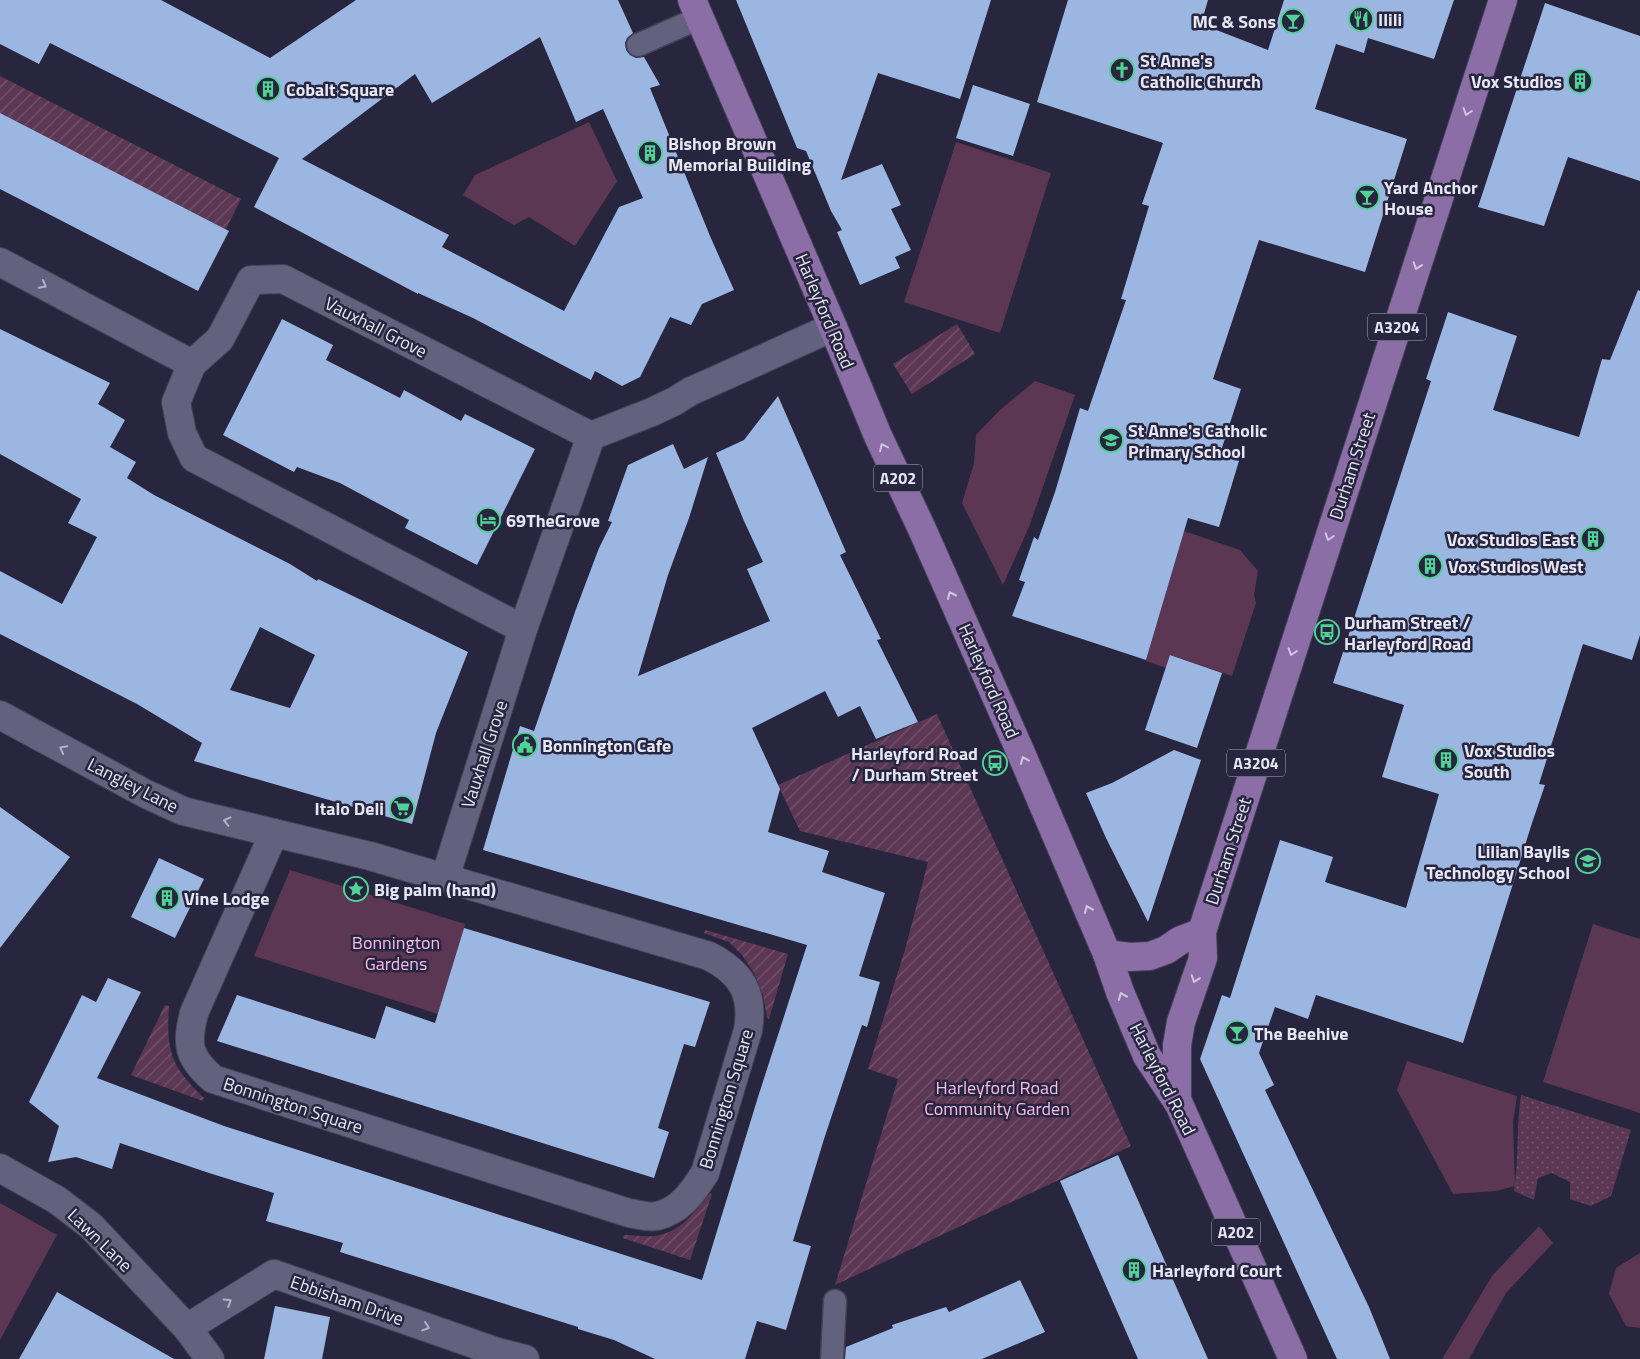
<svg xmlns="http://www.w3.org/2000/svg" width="1640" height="1359" font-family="'Titillium Web',sans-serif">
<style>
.grass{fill:url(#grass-dots)}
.park{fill:#5c3754}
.garden{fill:url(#garden-furrows)}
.building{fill:#9bb6e1;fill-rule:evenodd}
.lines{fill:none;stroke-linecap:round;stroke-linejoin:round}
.service-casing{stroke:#434257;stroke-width:25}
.minor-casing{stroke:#434257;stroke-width:30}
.trunk-casing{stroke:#434257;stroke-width:30}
.service{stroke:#63627e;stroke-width:22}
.minor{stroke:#63627e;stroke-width:28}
.trunk{stroke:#8c6ea7;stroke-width:28}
.oneway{stroke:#cfc8e2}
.oneway2{stroke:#b1b1c6}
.labels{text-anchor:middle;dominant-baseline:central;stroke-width:5;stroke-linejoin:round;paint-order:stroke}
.shield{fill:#27263e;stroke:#acacbf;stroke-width:1}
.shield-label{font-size:16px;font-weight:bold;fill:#e5e6f6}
.poi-label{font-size:18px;font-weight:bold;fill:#e5e6f6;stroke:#27263e;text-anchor:start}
.street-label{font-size:18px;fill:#e5e6f6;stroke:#27263e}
.park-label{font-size:18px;fill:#fcbaec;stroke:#27263e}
</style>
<defs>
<pattern id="grass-dots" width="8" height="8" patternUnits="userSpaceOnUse" patternTransform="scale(1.25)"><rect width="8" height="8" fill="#5c3754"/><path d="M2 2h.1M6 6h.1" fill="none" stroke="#73546d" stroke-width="1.8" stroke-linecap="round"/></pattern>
<pattern id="garden-furrows" width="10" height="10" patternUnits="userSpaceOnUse" patternTransform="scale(1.25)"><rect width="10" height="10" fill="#5c3754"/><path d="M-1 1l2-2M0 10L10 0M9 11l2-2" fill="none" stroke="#73546d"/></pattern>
</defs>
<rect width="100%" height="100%" fill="#27263e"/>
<path class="grass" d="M1521 1095 1631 1130 1611 1196 1591 1206 1570 1199V1182L1552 1173 1538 1178 1534 1200 1514 1191C1519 1159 1516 1127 1521 1095Z"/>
<g class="park">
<path d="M589 122 617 181 575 246 529 217 514 225 463 195 475 175Z"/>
<path d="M956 142 1051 173 1000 333 904 302Z"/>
<path d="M1035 381 1075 395 1029 527 1003 585 962 503 974 463 976 435 1000 410Z"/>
<path d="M1184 531 1240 550 1258 571 1254 595 1256 603 1232 676 1171 655 1166 668 1146 661Z"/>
<path d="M290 870 465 924 438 1014 254 956Z"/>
<path d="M1593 924 1640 939V1113L1543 1082Z"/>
<path d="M1407 1061 1517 1096 1513 1122 1515 1186 1496 1191 1453 1194 1397 1090Z"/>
<path d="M0 1203 57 1235 0 1340Z"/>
<path d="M1539 1226 1553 1243 1506 1293 1469 1359H1442L1492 1276Z"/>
<path d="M1640 1253V1328L1626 1326 1609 1294 1616 1268Z"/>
</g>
<g class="garden">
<path d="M0 76 241 199 226 229 0 115Z"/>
<path d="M957 324 975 354 912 394 893 364Z"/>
<path d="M937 714 1131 1146 835 1285 898 1079 868 1069 906 946 928 862 800 831 778 785Z"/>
<path d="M705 930 788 954 769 1019 767 1018 763 995 754 973 742 955 729 942 704 933Z"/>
<path d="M165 1005 169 1006C166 1052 171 1066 204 1098L203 1101 131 1075Z"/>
<path d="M710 1193 712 1194 690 1260 623 1238 624 1235C634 1235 646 1237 655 1236 681 1232 695 1212 710 1193Z"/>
</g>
<g class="building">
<path d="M0 0H161L270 58 356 0H618L633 33 627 38 625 43 626 50 630 55 636 58 644 57 660 85 650 88 710 236 734 290 702 304 691 325 670 317 640 377 622 386 595 371 591 380 473 318 418 293V294L254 207 279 158 50 43 39 64 0 44ZM540 37 576 122 603 109 643 198 619 207 564 311 442 247 449 235 302 159 415 74 432 103Z"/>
<path d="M736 0H991L960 99 878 73 841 180 882 164 901 205 891 209 911 250 895 257 900 268 860 285 837 232 842 230 831 211 806 151 797 148Z"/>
<path d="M1068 0H1208L1201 24 1268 50 1284 0H1454L1434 59 1368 38 1364 53 1336 44 1315 109 1407 139 1365 272 1259 240 1213 379 1241 389 1220 454 1239 461 1219 527 1188 518 1146 660 1012 616 1025 582 1019 580 1034 537 1038 540 1055 492 1080 408 1088 411 1126 300 1121 299 1149 206 1142 204 1163 143 1037 102Z"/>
<path d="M1545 3 1640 36V181L1568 157 1544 226 1478 207Z"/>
<path d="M973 85 1030 104 1013 156 956 138Z"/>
<path d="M0 113 229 231 198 291 0 189Z"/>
<path d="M1638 290 1640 291V635L1632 660 1583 644 1539 784 1545 785 1532 823 1463 1043 1316 995 1308 1019 1275 1007 1259 1053 1274 1085 1265 1090 1369 1307 1390 1359H1337L1200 1059 1222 995 1230 998 1280 840 1333 857 1325 882 1406 908 1439 794 1382 777 1404 705 1333 683 1431 381 1426 379 1448 312 1517 336 1493 410 1579 437 1602 359 1610 360Z"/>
<path d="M282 319 333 345 326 360 400 398 404 390 461 421 465 414 535 449 477 565 405 528 409 520 340 483 297 467 294 472 223 435Z"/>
<path d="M0 329 110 383 98 404 125 420 110 447 136 462 127 478 154 495 290 564 317 581 318 579 468 652 436 733 412 824 194 761 202 743 137 704 0 634V571L62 604 97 537 68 523 81 499 0 454ZM260 627 315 655 290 708 230 690Z"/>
<path d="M778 396 846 552 840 555 881 639 877 640 918 722 876 739 860 706 838 717 825 691 752 728 780 789 768 832 829 851 822 872 885 893 859 976 880 982 867 1027 862 1025 824 1139 793 1241 811 1246 786 1330 757 1321 745 1359H655L614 1340 578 1329V1327L340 1252 343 1243 266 1221 274 1193 209 1173 120 1143 112 1169 76 1157 48 1162 59 1126 29 1102 82 995 96 1002 108 978 141 992 97 1078 224 1126 702 1280 758 1097 807 945 483 850 520 726 534 731 576 609 599 548 612 522 608 521 628 465 673 444 684 469 708 457 689 518 668 575 638 676 770 621 747 569 763 562 744 521 716 453 744 440Z"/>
<path d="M1170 655 1222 673 1197 748 1145 730Z"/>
<path d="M1174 750 1201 760 1148 922 1106 838 1086 793 1112 783Z"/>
<path d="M0 807 70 857 0 948Z"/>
<path d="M159 858 204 879 175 938 131 917Z"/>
<path d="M464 928 710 1002 695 1047 684 1044 658 1128 669 1132 654 1178 217 1041 237 995 375 1039 386 1006 435 1023Z"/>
<path d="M1118 1155 1208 1359H1138L1060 1181Z"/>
<path d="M1020 1280 1045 1332 982 1359H845L846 1347 893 1328 892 1325 946 1307 949 1312Z"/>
<path d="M57 1292 174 1359H19Z"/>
<path d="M275 1306 330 1317 322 1359H264Z"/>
</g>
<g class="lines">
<defs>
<g id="service">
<path d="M638 45 699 18"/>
<path d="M832 1359 835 1301"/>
</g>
<g id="minor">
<path d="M0 262 192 364"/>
<path d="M523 629 194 458 182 433 176 402 192 364 220 339 251 280 283 279 591 436 652 412 675 401 691 391 705 385 833 327"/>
<path d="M0 715 146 794 183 811 274 833"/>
<path d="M274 833 370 856 709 956C742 973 754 994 748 1030L705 1173C693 1192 680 1211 657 1216 649 1218 637 1214 629 1213L213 1079C188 1057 186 1045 194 1013Z"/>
<path d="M445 878 523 629 591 436"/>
<path d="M0 1168 57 1200 91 1226 187 1328 210 1359"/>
<path d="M187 1328 274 1274 497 1352 525 1359"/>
</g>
<g id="trunk">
<path d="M692 0 833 327 878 436 922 529 1021 753 1107 954 1120 992 1147 1056 1179 1104 1293 1359"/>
<path d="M1107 954 1130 957 1150 956 1166 950 1181 940 1202 932"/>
<path d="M1177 1101V1045L1181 1022 1203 958 1202 932 1206 919 1503 0"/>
</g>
</defs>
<use href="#service" class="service-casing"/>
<use href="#minor" class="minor-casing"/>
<use href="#trunk" class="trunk-casing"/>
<use href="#service" class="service"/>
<use href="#minor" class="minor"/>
<use href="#trunk" class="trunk"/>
</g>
<defs><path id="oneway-chevron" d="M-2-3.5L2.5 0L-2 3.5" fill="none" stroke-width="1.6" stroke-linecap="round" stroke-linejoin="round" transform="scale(1.25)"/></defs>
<g class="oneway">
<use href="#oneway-chevron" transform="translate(1467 112) rotate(108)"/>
<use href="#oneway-chevron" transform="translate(1417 266) rotate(109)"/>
<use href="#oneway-chevron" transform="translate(883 447) rotate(-116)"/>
<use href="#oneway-chevron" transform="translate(1329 537) rotate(108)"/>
<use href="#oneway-chevron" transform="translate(951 595) rotate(-114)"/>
<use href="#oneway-chevron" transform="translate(1292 652) rotate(108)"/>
<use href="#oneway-chevron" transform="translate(1024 760) rotate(-113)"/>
<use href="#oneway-chevron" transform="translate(1088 909) rotate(-113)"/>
<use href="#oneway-chevron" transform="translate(1195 979) rotate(109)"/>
<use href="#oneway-chevron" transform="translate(1122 996) rotate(-112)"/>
</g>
<g class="oneway2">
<use href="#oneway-chevron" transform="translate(43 285) rotate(28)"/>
<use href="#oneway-chevron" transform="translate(63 749) rotate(-152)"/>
<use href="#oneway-chevron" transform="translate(227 821) rotate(-166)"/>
<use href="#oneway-chevron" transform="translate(228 1302) rotate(-32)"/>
<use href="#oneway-chevron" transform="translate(426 1327) rotate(19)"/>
</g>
<defs>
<symbol id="restaurant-ring" viewBox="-11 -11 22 22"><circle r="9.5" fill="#27263e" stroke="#51d397" stroke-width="1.5"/><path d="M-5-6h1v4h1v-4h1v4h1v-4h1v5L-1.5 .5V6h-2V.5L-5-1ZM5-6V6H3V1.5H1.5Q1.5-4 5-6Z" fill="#51d397"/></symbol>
<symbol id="bar-ring" viewBox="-11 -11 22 22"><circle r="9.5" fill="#27263e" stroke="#51d397" stroke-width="1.5"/><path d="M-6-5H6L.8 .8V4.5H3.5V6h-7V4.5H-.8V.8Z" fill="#51d397"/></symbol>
<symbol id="church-ring" viewBox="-11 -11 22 22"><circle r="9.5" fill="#27263e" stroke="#51d397" stroke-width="1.5"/><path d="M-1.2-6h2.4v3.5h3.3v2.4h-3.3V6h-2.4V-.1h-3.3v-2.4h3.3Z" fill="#51d397"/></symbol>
<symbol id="building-ring" viewBox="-11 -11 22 22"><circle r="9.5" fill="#27263e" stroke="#51d397" stroke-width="1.5"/><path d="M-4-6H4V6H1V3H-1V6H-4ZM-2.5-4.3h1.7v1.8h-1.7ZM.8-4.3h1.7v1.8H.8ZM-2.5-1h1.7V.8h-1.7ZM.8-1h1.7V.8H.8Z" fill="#51d397"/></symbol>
<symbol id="school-ring" viewBox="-11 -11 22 22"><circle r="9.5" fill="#27263e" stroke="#51d397" stroke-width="1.5"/><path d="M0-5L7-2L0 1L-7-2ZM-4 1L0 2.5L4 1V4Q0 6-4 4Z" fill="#51d397"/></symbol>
<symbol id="hotel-ring" viewBox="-11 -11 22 22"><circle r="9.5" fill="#27263e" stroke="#51d397" stroke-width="1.5"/><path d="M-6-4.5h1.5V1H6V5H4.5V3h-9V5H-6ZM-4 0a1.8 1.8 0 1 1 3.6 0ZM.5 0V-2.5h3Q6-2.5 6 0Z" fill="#51d397"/></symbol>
<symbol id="bus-ring" viewBox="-11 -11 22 22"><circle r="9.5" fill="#27263e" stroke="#51d397" stroke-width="1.5"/><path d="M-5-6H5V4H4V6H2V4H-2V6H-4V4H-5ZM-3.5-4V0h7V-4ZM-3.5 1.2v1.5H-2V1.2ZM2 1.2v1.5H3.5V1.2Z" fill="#51d397"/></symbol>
<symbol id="civic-ring" viewBox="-11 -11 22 22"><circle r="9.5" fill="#27263e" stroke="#51d397" stroke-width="1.5"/><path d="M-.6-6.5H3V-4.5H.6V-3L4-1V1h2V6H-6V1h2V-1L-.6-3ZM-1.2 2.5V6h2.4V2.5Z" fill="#51d397"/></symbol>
<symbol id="supermarket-ring" viewBox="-11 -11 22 22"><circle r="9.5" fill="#27263e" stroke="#51d397" stroke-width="1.5"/><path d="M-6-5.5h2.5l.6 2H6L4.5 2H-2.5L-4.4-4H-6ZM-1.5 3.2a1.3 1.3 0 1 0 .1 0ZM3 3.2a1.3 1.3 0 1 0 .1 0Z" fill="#51d397"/></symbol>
<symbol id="sight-ring" viewBox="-11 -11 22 22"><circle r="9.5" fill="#27263e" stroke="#51d397" stroke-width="1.5"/><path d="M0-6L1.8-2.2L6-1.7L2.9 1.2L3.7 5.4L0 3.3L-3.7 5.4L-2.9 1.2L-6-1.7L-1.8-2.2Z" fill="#51d397"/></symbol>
</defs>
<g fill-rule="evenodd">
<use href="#restaurant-ring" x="1347" y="5" width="28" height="28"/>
<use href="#bar-ring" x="1279" y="7" width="28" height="28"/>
<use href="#church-ring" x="1108" y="56" width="28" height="28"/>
<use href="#building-ring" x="1566" y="67" width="28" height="28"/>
<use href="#building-ring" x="254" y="75" width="28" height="28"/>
<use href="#building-ring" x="636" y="139" width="28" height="28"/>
<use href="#bar-ring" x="1353" y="183" width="28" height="28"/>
<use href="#school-ring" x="1097" y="426" width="28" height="28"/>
<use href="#hotel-ring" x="474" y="506" width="28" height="28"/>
<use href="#building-ring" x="1579" y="525" width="28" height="28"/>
<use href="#building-ring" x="1416" y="552" width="28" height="28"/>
<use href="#bus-ring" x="1313" y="618" width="28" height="28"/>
<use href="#civic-ring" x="511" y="731" width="28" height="28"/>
<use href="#building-ring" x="1432" y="746" width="28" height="28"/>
<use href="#bus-ring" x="981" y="749" width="28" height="28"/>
<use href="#supermarket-ring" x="388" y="794" width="28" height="28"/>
<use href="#school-ring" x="1574" y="847" width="28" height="28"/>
<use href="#sight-ring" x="342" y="875" width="28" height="28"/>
<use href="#building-ring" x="153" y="884" width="28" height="28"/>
<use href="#bar-ring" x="1223" y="1019" width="28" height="28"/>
<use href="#building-ring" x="1120" y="1256" width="28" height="28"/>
</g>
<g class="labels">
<g class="shield">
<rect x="1368" y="313.5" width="58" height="27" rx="4"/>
<rect x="874" y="464.5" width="48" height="27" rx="4"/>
<rect x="1227" y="749.5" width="58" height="27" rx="4"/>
<rect x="1212" y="1218.5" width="48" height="27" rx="4"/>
</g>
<g class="shield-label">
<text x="1397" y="327">A3204</text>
<text x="898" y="478">A202</text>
<text x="1256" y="763">A3204</text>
<text x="1236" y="1232">A202</text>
</g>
<g class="poi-label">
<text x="1378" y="19">Ilili</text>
<text x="1276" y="21" text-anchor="end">MC &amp; Sons</text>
<text x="1140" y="60">St Anne's<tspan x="1140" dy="21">Catholic Church</tspan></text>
<text x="1562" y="81" text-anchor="end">Vox Studios</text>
<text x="286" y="89">Cobalt Square</text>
<text x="668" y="143">Bishop Brown<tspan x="668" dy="21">Memorial Building</tspan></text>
<text x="1384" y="187">Yard Anchor<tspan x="1384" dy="21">House</tspan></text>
<text x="1128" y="430">St Anne's Catholic<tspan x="1128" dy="21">Primary School</tspan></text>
<text x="506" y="520">69TheGrove</text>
<text x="1576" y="539" text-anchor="end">Vox Studios East</text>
<text x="1448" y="566">Vox Studios West</text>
<text x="1344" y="622">Durham Street /<tspan x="1344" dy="21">Harleyford Road</tspan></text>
<text x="542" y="745">Bonnington Cafe</text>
<text x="1464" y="750">Vox Studios<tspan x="1464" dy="21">South</tspan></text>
<text x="978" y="753" text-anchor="end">Harleyford Road<tspan x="978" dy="21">/ Durham Street</tspan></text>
<text x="384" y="808" text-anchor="end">Italo Deli</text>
<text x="1570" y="851" text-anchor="end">Lilian Baylis<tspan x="1570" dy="21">Technology School</tspan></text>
<text x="374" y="889">Big palm (hand)</text>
<text x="184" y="898">Vine Lodge</text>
<text x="1254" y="1033">The Beehive</text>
<text x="1152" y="1270">Harleyford Court</text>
</g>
<g class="street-label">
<text transform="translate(825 311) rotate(67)">Harleyford Road</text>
<text transform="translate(376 327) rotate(27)">Vauxhall Grove</text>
<text transform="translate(1352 466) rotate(-72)">Durham Street</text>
<text transform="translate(989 681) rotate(66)">Harleyford Road</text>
<text transform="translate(484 754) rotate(-72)">Vauxhall Grove</text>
<text transform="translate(133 785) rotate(27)">Langley Lane</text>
<text transform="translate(1228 851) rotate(-72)">Durham Street</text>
<text transform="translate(1163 1079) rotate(63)">Harleyford Road</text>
<text transform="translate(726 1099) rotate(-73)">Bonnington Square</text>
<text transform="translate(293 1105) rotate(18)">Bonnington Square</text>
<text transform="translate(100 1240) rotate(44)">Lawn Lane</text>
<text transform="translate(347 1300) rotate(19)">Ebbisham Drive</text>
</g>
<g class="park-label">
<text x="396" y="942">Bonnington<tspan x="396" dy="21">Gardens</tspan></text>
<text x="997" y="1087">Harleyford Road<tspan x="997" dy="21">Community Garden</tspan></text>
</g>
</g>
</svg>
